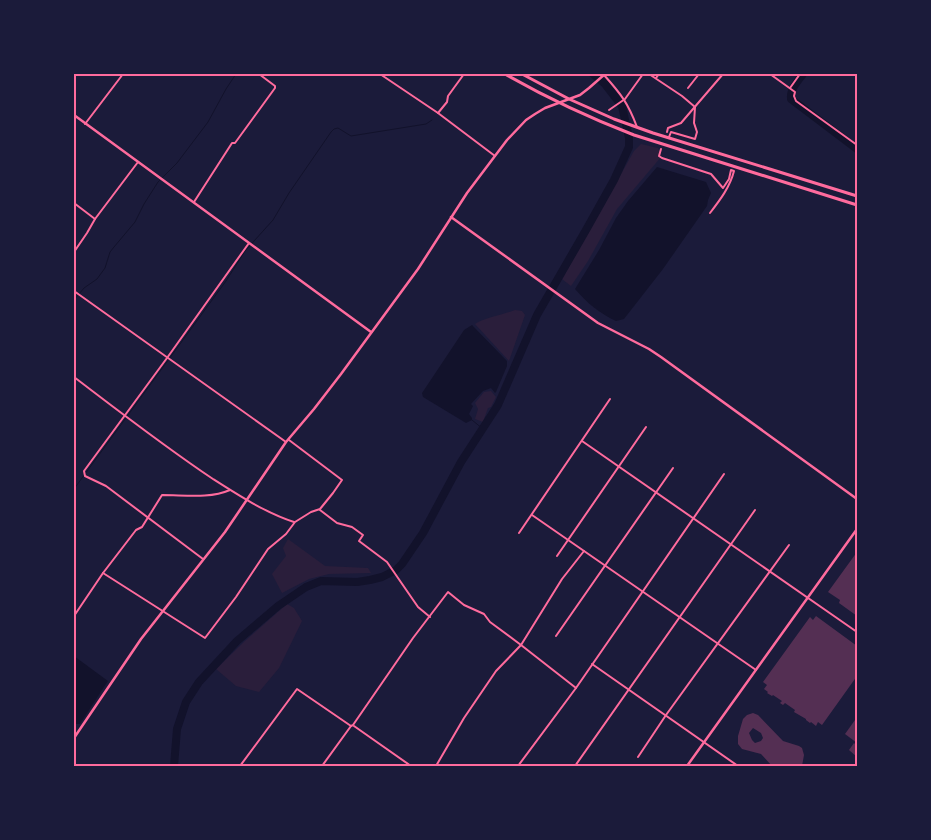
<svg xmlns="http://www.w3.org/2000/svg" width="931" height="840" font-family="Poppins,sans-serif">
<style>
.green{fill:#2a1e3b}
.water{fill:#12122b}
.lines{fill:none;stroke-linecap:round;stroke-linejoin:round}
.stream{stroke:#12122b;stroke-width:1}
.river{stroke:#12122b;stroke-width:8}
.building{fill:#542f53;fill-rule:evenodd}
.minor{stroke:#ff6b9d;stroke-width:2}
.tertiary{stroke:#ff6b9d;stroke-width:2.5}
.secondary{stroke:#ff6b9d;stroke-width:2.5}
.trunk{stroke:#ff6b9d;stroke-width:3}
.neatline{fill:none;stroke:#ff6b9d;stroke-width:2}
</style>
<rect width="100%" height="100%" fill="#1b1b3a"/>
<g class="green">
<path d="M641 144 658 148 661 157 617 209 588 261 571 286 562 279 634 151Z"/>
<path d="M515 310 522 311 525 315 509 361 475 324C486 317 503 315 515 310Z"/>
<path d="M491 391 496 397 491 407 488 408 483 422 475 419 478 409 475 403 484 392Z"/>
<path d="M288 539 325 566 368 568 371 573 329 574 309 579 282 593 272 574 286 556 283 548Z"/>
<path d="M287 604 294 608 302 621 279 668 259 692 236 686 216 669 246 640Z"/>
</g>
<g class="water">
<path d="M657 167 706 182 711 193 708 200 707 206 663 269 624 319 616 321C599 313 587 303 575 289L599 250 616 218 628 201Z"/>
<path d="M472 325 507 361V366L496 392 495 393 491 388 483 391 471 404 473 406 469 414 472 418V420L466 423 423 397 422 393 464 330Z"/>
<path d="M74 656 108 681 80 724H76L74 722Z"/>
</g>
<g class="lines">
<g class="stream">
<path d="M74 300 84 288 97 279 105 268 110 252 114 247 135 222 144 204 158 182 177 163 208 122 226 89 236 74"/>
<path d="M472 420 483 429"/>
<path d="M74 489 226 281 245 251 273 220 289 193 331 132 334 129 338 128 351 136 426 124 432 120"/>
</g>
<g class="river">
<path d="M803 74C797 82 790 89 791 99L857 149"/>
<path d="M174 766 177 729 186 702 199 682 237 641 278 606 306 587 321 581 357 582 370 580 382 577 396 570 402 564 423 533 461 462 498 405 537 315 586 230 614 180 629 147V138L622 106 605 84 593 74"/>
</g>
</g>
<g class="building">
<path d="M857 552V616L839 603 840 600 828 592Z"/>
<path d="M816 616 857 646V676L822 725 818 722 816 726 811 722 810 723 806 720V719L794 712 795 710 785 703 783 705 780 703 782 701 773 695 772 696 767 693 768 692 764 689 767 685 763 682 810 617 813 620Z"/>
<path d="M753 713 758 715 783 741 799 746 802 748 804 755 802 766H772L761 754 742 749 738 744V736L743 719 747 715ZM753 728 761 733 763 738 761 741 755 743 752 740 749 733Z"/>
<path d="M855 720 857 722V743L845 734Z"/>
<path d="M854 743 857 746V757L849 750Z"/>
</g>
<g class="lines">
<g class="minor">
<path d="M380 74 438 113 495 156"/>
<path d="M649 74 682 96 695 107"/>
<path d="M770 74 795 92 794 96 796 101 857 145"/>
<path d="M604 75C621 94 628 103 637 127"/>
<path d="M656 78 659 74"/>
<path d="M688 88 699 74"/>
<path d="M790 88 800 74"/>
<path d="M609 110 625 99 643 74"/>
<path d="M438 113 447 102 448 96 464 74"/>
<path d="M85 124 123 74"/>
<path d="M667 132 668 128 681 123 723 74"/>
<path d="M669 137 671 132 695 139 697 132 694 123 695 107"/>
<path d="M661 149 659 156 662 158 711 174 723 188 729 179 731 170 734 171C730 187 720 200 710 213"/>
<path d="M194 202 232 143H235L275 88V86L259 74"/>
<path d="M74 203 95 219"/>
<path d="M74 252 87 233 95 219 138 162"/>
<path d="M74 291 286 442"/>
<path d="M74 377C120 412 165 447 213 479 238 495 266 513 294 522"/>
<path d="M582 441 857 632"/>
<path d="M320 510 337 523 352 527 363 535 359 541 387 562 418 607 430 617"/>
<path d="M532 515 756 670"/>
<path d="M519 533 610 399"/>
<path d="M557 556 646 427"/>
<path d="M203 559 106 486 85 476 84 471 167 358 249 243"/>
<path d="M103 573 205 638 236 597 268 549 286 534 295 522 311 512 320 509 333 493 342 480 289 440"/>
<path d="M74 616 103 573 136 530 142 527 162 495C185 495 209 499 230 490"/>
<path d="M556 636 673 468"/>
<path d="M592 664 738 766"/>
<path d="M354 726 411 766"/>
<path d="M638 757 666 715 789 545"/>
<path d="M240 766 297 689 351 726"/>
<path d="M322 766 351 726 353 725 413 638 448 592 464 605 484 614 490 622 521 645 562 579 584 551"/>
<path d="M436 766 464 718 496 671 521 645 576 688"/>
<path d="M518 766 576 688 724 474"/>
<path d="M575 766 755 510"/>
</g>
<g class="tertiary">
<path d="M74 115 371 332"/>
<path d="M451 217 598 323 649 349 661 357 857 499"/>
<path d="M687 766 857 529"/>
</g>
<path class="secondary" d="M74 738 141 639 225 532 286 442 314 409 341 374 418 269 467 193 507 140 526 120 535 114 545 108 580 95 589 88 605 74"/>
<g class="trunk">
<path d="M505 74C547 98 590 118 634 135L857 205"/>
<path d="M522 74 569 99 614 119 653 133 857 196"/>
</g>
</g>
<rect width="931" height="840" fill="none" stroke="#1b1b3a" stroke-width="150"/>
<rect x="75" y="75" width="781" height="690" class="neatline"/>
</svg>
